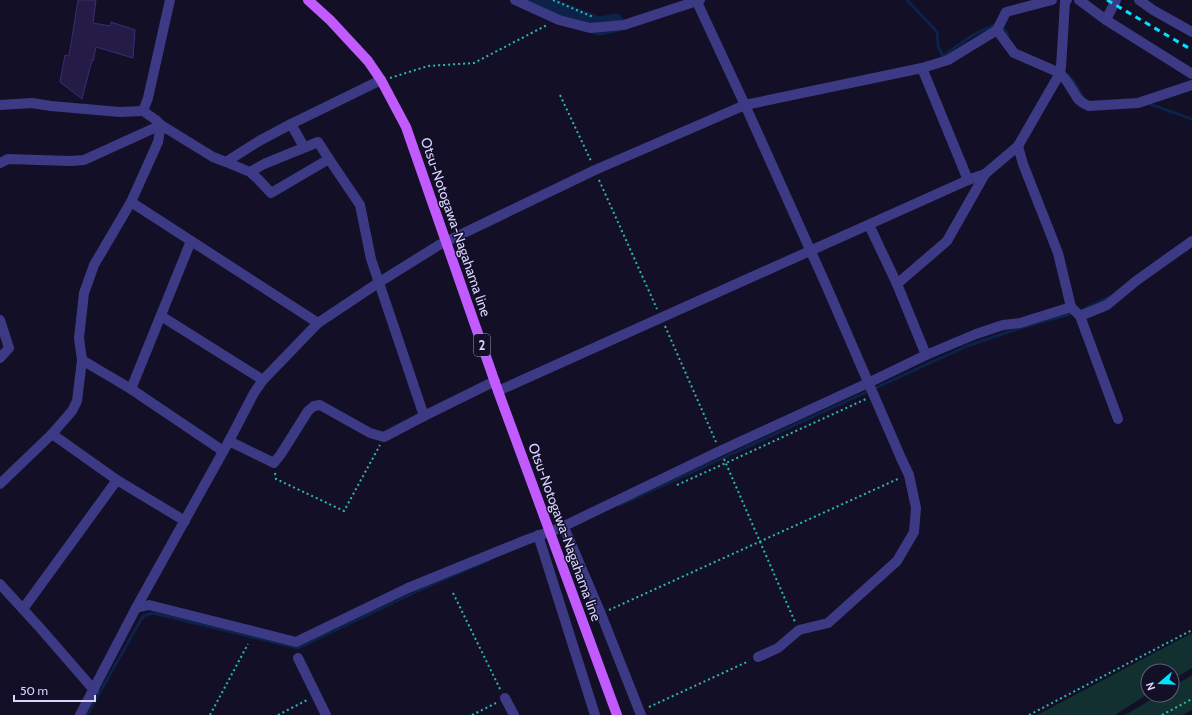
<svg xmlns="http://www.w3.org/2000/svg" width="1192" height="715" font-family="Cabin,sans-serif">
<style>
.green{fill:#12302f}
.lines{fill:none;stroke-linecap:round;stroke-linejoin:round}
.stream{stroke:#0c2248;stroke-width:3}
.river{stroke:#0c2248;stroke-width:19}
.building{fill:#241b47;stroke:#3b2d73}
.path{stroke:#2fb8b0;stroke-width:2;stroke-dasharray:2 3;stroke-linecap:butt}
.minor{stroke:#3d3a85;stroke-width:10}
.major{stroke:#c25bff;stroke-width:10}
.rail{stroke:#00e5ff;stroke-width:3;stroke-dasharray:6 5;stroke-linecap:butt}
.labels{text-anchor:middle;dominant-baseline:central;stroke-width:3;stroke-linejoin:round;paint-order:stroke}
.shield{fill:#130f26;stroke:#9e99be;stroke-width:1}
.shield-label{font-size:13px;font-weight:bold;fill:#d9d4ff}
.street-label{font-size:14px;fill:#d9d4ff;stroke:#130f26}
</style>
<rect width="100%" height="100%" fill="#130f26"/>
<g class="green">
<path d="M1192 633V668L1172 680V671H1148V694L1115 715H1037Z"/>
<path d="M1192 675V710L1182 715H1125L1159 695H1172V687Z"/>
</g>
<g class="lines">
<g class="stream">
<path d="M907 0 937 32 938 46 943 56C960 44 976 31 996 25"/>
<path d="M538 3 541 0"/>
<path d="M1001 27 1006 31 1009 40"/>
<path d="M1064 72C1074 78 1077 88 1083 97"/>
<path d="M1147 103 1192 119"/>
<path d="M1082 310 1111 296"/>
<path d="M620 505 967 346 1011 331 1073 313"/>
<path d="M87 715 143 616 153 613 298 648 424 588 489 560"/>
</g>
<path class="river" d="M532 0 599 26 615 23"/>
</g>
<path class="building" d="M78 0H96L93 23 110 26 111 22 135 30 133 58 96 47 93 61 92 60 82 99 60 82 65 55 69 56Z"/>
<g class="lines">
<g class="path">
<path d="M553 0 593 17"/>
<path d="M390 78 428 66 474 63 547 25"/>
<path d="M560 95 591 161"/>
<path d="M599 180 657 309"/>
<path d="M665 326 716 442"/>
<path d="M724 459 795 622"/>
<path d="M275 473 276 479 344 511 380 445"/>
<path d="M677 485 726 463 866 399"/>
<path d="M453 593 500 689"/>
<path d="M609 610 900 478"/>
<path d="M649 707 749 661"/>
<path d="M210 715 248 644"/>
<path d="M278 715 309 699"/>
<path d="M472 715 496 703"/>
<path d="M1029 715 1192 630"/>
<path d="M1162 715 1192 699"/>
</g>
<g class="minor">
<path d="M515 0 559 20 590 28 624 25 700 0"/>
<path d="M696 0 745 105 826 285 901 458 909 475 916 508 914 532 897 561 828 623 799 630 778 648 758 657"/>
<path d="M1079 0 1106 20 1192 74"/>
<path d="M1139 0 1153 10 1192 32"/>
<path d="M1106 20 1116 0"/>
<path d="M997 30 1006 12 1052 0"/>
<path d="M922 68 948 60 997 30 1014 53 1060 73 1068 83 1078 99 1083 103 1089 106 1138 103 1192 85"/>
<path d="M0 105 32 103 51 106 120 112 143 111 148 98 170 0"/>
<path d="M291 124 304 147"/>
<path d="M1018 146 1023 164 1058 253 1071 307 1080 316 1107 305 1136 281 1192 241"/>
<path d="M329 159 360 205 371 259 424 416"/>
<path d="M226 162 250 172 264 164 318 142 329 159 271 193 258 179 250 172"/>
<path d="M0 163 8 159 71 161 84 160 161 125 213 157 226 162 259 141 291 124 381 80"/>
<path d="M131 202 318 323"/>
<path d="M869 225 897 284 926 355"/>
<path d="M897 284 947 241 985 174"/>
<path d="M161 316 263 380"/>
<path d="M1080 316 1118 419"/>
<path d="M0 320 9 348 0 358"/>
<path d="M82 360 131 389 223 451"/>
<path d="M131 389 191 241"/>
<path d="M498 391 968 180 985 174 1018 146 1060 73 1061 67 1065 2 1067 0"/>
<path d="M52 434 117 480 185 521"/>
<path d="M229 441 274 463 281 454 308 411 314 406 320 405 370 433 384 437 424 416 495 381"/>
<path d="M0 484 52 434 72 411 77 401 82 360 79 338 84 293 94 265 131 202 158 142 161 125 156 120 143 111"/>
<path d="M560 528 566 532 601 614 641 715"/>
<path d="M538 535 595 715"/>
<path d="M0 584 41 629 94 690"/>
<path d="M136 608 149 605 296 642 408 588 526 540 560 528 720 451 868 383 926 355 976 334 1003 325 1020 323 1071 307"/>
<path d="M23 609 117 480"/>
<path d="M298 658 326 715"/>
<path d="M505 698 514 715"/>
<path d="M80 715 136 608 229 441 254 393 263 380 318 323 378 283 439 245 595 170 745 105 922 68 968 180"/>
</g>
<path class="major" d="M308 0 330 20 368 61 381 80 406 127 498 391 617 715"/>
<path class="rail" d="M1107 0 1192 50"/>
</g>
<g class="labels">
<rect class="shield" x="474" y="334" width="16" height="22" rx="3"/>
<g class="shield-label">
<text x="482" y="345">2</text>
</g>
<g class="street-label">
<text transform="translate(456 227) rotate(71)">Otsu-Notogawa-Nagahama line</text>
<text transform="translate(565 532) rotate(70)">Otsu-Notogawa-Nagahama line</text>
</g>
</g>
<g transform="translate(1160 683) rotate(251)"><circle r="19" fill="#130f26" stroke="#625e7d"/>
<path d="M0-3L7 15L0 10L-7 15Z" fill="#00e5ff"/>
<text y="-6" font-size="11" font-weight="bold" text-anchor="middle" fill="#d9d4ff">N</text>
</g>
<path d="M14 695v6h81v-6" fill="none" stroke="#d9d4ff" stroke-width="2"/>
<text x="20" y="695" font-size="12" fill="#d9d4ff" stroke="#130f26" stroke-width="3" paint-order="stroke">50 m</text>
</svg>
